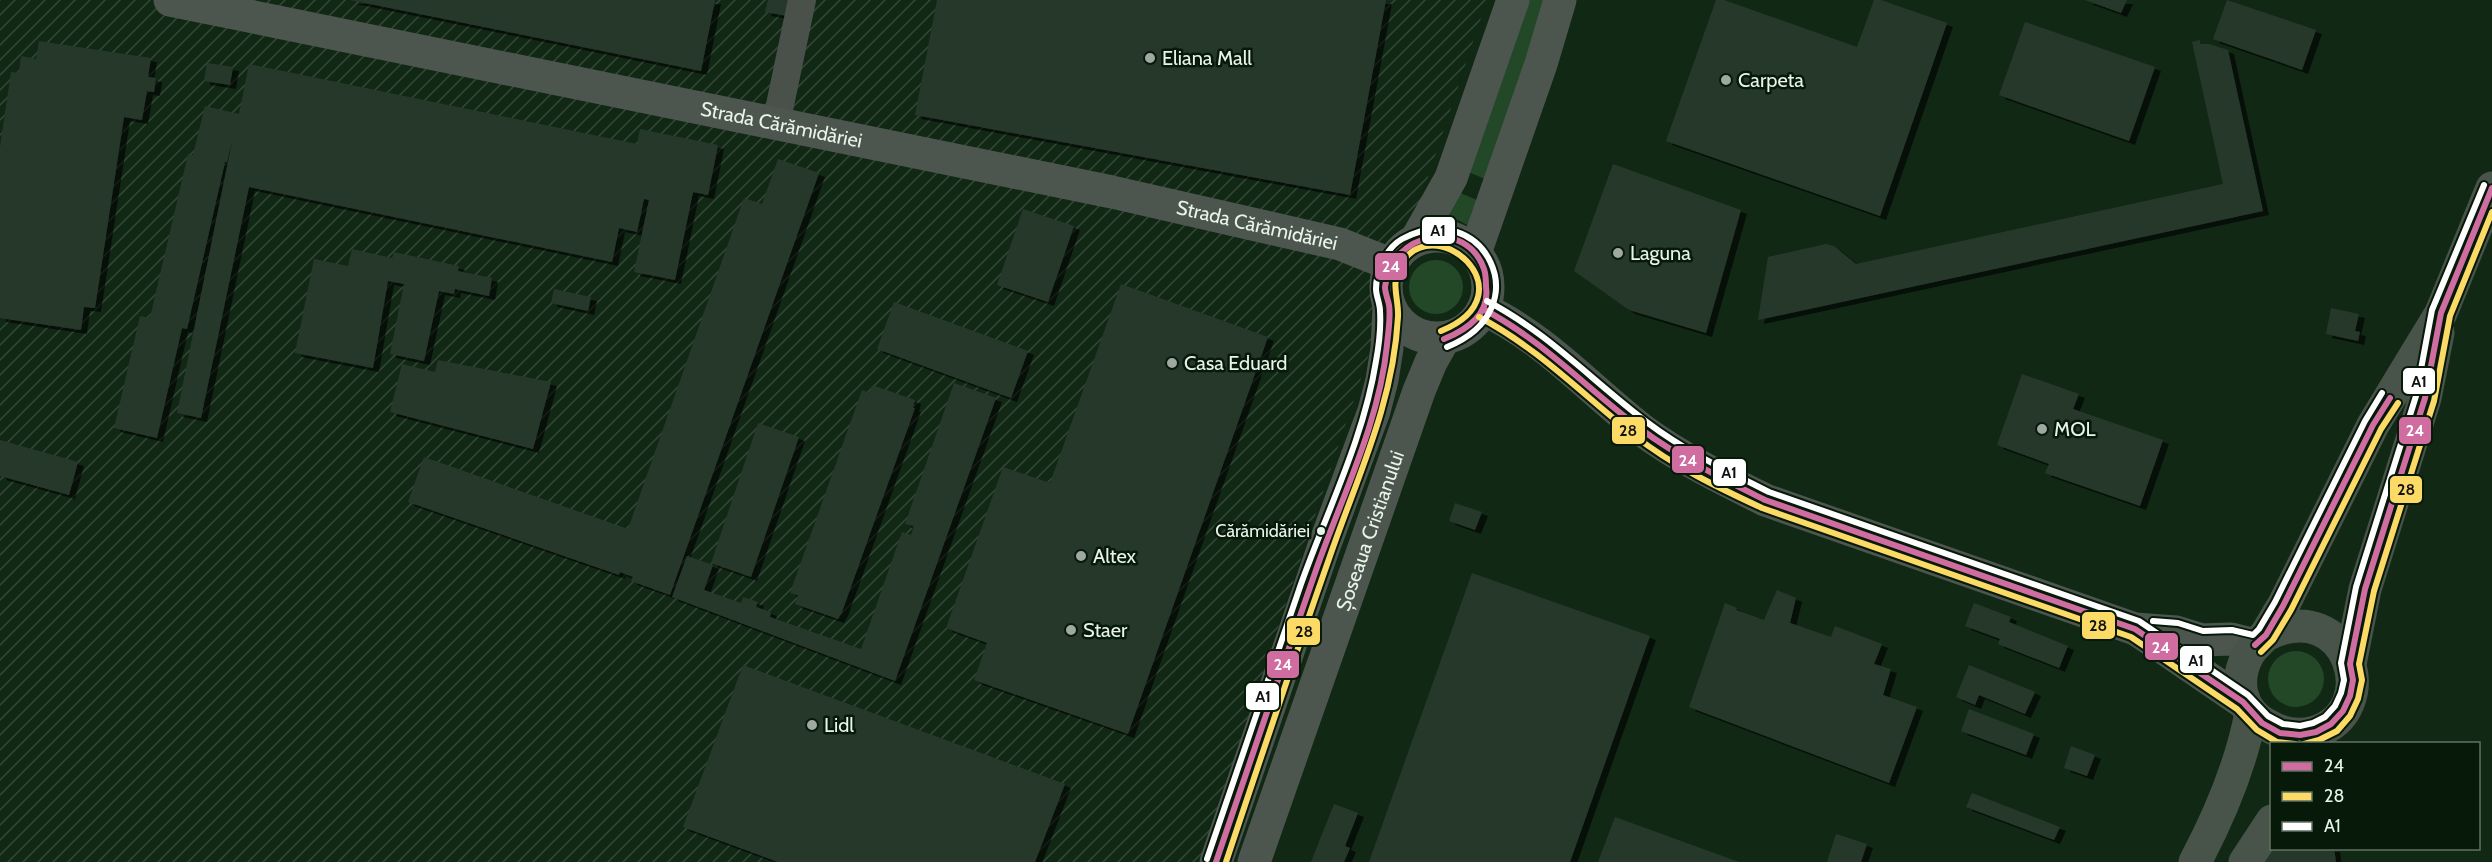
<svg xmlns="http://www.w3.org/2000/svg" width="2492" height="862" font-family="Cabin,sans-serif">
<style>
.built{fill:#112815;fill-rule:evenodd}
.industrial{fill:url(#industrial-furrows)}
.green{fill:#224828}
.building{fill:#28382c;filter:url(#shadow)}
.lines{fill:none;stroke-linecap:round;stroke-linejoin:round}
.street{stroke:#49514a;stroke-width:28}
.secondary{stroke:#4c564e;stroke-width:33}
.primary{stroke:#485349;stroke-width:33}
.bus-1-casing{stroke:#071909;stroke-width:10}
.bus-2-casing{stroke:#071909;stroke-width:10}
.bus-3-casing{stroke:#071909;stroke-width:10}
.bus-1{stroke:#cf6da1;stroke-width:6}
.bus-2{stroke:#fbda66;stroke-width:6}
.bus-3{stroke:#fff;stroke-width:6}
.poi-dot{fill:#9ea99f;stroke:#071909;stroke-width:2}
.bus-dot{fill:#e8f4e9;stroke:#071909;stroke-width:2}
.labels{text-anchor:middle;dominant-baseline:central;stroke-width:5;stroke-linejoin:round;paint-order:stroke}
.bus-label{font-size:18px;fill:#e8f4e9;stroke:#071909;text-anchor:end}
.poi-label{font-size:20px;fill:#e8f4e9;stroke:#071909;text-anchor:start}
.street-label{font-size:20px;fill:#e8f4e9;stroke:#071909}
.line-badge{stroke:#071909;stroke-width:2}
.badge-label{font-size:16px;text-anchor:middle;font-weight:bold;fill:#fff}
.pale-badge-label{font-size:16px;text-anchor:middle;font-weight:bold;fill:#111}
</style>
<defs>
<pattern id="industrial-furrows" width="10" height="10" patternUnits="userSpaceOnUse" patternTransform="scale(1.5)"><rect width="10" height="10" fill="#112815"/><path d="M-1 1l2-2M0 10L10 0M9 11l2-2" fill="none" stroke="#344837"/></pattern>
<filter id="shadow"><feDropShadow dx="6" dy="4" stdDeviation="0" flood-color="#0009"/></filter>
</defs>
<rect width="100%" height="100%" fill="#141e16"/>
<path class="built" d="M1487 0H2492V862H1200ZM2272 744H2478V848H2272Z"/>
<path class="industrial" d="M0 0H1487L1200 862H0Z"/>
<g class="green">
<path d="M1527 0H1547L1485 179 1466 171Z"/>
<path d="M1458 192 1477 200 1471 214V227L1458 220 1445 218Z"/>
<circle cx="1436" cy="287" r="27"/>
<circle cx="2296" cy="679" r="28"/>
</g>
<g class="building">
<path d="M350 0H715L701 71Z"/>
<path d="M768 0H790L787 16 765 12Z"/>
<path d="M937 0H1386L1350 195 915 115Z"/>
<path d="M1716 0H1724L1857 47 1874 0H1881L1947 23 1880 216 1666 141Z"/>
<path d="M2085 0H2127L2121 13Z"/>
<path d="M2227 0 2316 30 2302 70 2213 39Z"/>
<path d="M2025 22 2155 67 2129 141 1999 95Z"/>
<path d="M2200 40V44H2209L2228 50 2263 211 1758 320 1768 257 1826 244 1834 246 1856 264 2223 184 2192 42Z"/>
<path d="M39 41 151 58 148 77 156 78 154 92 147 91 142 120 124 117 95 308 84 307 81 330 0 318V147L11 72 19 73 21 56 36 59Z"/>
<path d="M207 63 233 67 230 85 204 81Z"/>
<path d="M249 64 637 144 640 129 718 145 708 195 693 192 675 280 634 272 649 200 644 199 637 232 619 228 612 262 249 187 201 418 177 413 233 137 227 162H225L187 329 182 328 157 438 114 428 140 316 150 318 188 154 193 155 205 106 239 114Z"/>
<path d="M778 159 819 173 670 595 631 581 633 577 620 572 619 575 408 502 424 457 628 529 744 198 762 204Z"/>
<path d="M1613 164 1741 210 1706 333 1629 310 1574 271Z"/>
<path d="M1023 209 1074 226 1048 302 997 285Z"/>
<path d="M352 249 392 258 394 252 459 266 458 271 492 278 489 296 455 289 454 294 439 291 424 361 390 354 404 284 388 281 373 368 295 353 314 259 348 266Z"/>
<path d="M1121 284 1268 337 1128 734 974 680 987 643 946 628 1003 467 1050 483Z"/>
<path d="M554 289 591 297 588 311 551 303Z"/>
<path d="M894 302 1028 351 1011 398 877 349Z"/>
<path d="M2331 308 2359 314 2355 331 2360 332 2358 341 2326 334Z"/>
<path d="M438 360 551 382 533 449 390 412 402 364 435 372Z"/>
<path d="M2022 374 2079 394 2073 409 2163 440 2140 506 2045 473 2049 464 1997 445Z"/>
<path d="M954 383 996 398 895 681 672 597 687 556 713 565 704 590 741 603 743 597 758 602 756 607 771 612 770 617 861 649 902 532 911 535 914 526 905 524Z"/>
<path d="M872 385 915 400 913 408H915L842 612 838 619 795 604 798 595 790 593 862 390 870 393Z"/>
<path d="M758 423 799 437 751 577 711 563Z"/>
<path d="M0 440 78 462 69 495 0 476Z"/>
<path d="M1455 503 1482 512 1475 530 1449 521Z"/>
<path d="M1472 573 1650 636 1570 862H1369Z"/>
<path d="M1777 590 1796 598 1790 623 1831 637 1835 626 1882 644 1874 664 1891 669 1883 695 1917 707 1889 783 1689 707 1725 603 1737 608 1736 610 1764 620Z"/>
<path d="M1974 603 2011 617 2009 622 2068 646 2059 668 1998 644 2000 639 1965 626Z"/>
<path d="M743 665 1065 784 1035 862H778L683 827Z"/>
<path d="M1969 665 2035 692 2025 714 1979 695 1975 705 1956 697Z"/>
<path d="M1969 709 2034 734 2026 755 1961 731Z"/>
<path d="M2071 746 2095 755 2087 776 2064 768Z"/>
<path d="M1972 793 2060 827 2054 840 1966 807Z"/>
<path d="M1334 804 1358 813 1345 846 1350 848 1344 862H1311Z"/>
<path d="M1615 817 1739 862H1598Z"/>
<path d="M1836 834 1867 844 1861 862H1827Z"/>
<path d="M2272 848H2334L2336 862H2262Z"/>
</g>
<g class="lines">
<path class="street" d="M776 124 802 0"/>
<g class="secondary">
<path id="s1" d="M170 0 1112 192 1340 244 1390 264"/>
<circle cx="1437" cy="287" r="51"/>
<path d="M1416 240 1451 178 1513 0"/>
<path d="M1475 253 1541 64 1560 0"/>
<path d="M1483 309C1545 338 1589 389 1642 430 1680 458 1723 479 1765 500L2135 629 2176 632 2202 640 2231 639 2255 645"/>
<path d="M2139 631 2243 702"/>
<path d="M1216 862 1323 549 1374 411 1382 380 1387 348 1389 308"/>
<path id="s2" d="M1254 862 1419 391 1431 362 1444 339"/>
</g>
<g class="primary">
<path d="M2266 635C2349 593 2385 711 2315 732 2298 737 2282 734 2267 725 2240 711 2234 681 2248 655 2253 646 2261 641 2266 634 2272 625 2277 615 2283 606L2373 425 2441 313 2492 188"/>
<path d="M2350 664 2365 589 2425 398 2438 333"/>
<path d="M2195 862C2220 815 2241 765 2251 713"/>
<path d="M2245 862 2272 821"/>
</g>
<defs>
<g id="bus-1">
<path d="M1483 309C1544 341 1588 390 1642 430 1680 458 1723 479 1765 500L2135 629 2243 702 2262 723 2280 733 2300 735 2316 732 2331 724 2343 711 2350 696 2353 680 2350 664 2365 589 2425 398 2441 313 2492 188"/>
<path d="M2255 645 2266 635 2283 606 2373 425 2390 398"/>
<path d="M1216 862C1249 765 1282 667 1316 570 1342 496 1379 424 1387 345 1388 333 1391 317 1389 305 1388 299 1385 293 1385 287 1391 231 1466 218 1484 269 1486 275 1486 282 1486 287 1490 314 1466 330 1444 339"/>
</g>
<g id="bus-2">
<path d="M1479 317C1538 348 1583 395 1635 436 1673 466 1719 488 1762 508L2131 637 2237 709 2257 730 2277 742 2295 744"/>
<path d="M2261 652 2273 640 2291 610 2381 429 2398 403"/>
<path d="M2304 744 2319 740 2337 731 2350 716 2358 699 2362 680 2359 664 2374 591 2434 401 2450 316 2492 212"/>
<path d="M1226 862C1260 760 1294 658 1330 556 1358 475 1393 405 1398 317 1399 300 1391 285 1399 268 1431 204 1534 293 1441 331"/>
</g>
<g id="bus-3">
<path d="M1487 301C1550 334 1593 382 1648 423 1685 451 1727 471 1769 492L2139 621 2248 695 2268 716 2283 724 2300 726 2313 723 2325 717 2335 706 2341 693 2344 680 2341 663 2356 587 2416 396 2432 310 2484 185"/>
<path d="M2153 621 2178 623 2203 631 2232 630 2253 635 2259 629 2275 602 2365 421 2382 393"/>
<path d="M1207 859C1239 768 1269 676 1301 584 1327 511 1364 438 1376 361 1379 345 1381 327 1380 311 1380 303 1376 296 1376 289 1376 271 1386 248 1402 239 1483 195 1542 309 1447 347"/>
</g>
</defs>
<use href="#bus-1" class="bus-1-casing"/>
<use href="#bus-2" class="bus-2-casing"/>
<use href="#bus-3" class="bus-3-casing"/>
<use href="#bus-1" class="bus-1"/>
<use href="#bus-2" class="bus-2"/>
<use href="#bus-3" class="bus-3"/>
</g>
<g class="poi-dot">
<circle cx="1150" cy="58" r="6"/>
<circle cx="1726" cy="80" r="6"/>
<circle cx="1618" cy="253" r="6"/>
<circle cx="1172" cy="363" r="6"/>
<circle cx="2042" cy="429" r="6"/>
<circle cx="1081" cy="556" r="6"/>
<circle cx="1071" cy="630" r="6"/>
<circle cx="812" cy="725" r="6"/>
</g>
<circle class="bus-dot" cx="1321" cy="531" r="5"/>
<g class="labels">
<g class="bus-label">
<text x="1310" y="531">Cărămidăriei</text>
</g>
<g class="poi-label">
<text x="1162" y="58">Eliana Mall</text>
<text x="1738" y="80">Carpeta</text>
<text x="1630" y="253">Laguna</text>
<text x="1184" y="363">Casa Eduard</text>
<text x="2054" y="429">MOL</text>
<text x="1093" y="556">Altex</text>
<text x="1083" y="630">Staer</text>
<text x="824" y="725">Lidl</text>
</g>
<g class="street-label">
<text stroke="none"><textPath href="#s1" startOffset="624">Strada Cărămidăriei</textPath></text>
<text stroke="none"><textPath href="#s1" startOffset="1110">Strada Cărămidăriei</textPath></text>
<text stroke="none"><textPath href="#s2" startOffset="351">Șoseaua Cristianului</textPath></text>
</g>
</g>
<g class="line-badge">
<rect x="1421" y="216" width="35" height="29" rx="6" fill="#fff"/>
<rect x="1374" y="252" width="34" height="29" rx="6" fill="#cf6da1"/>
<rect x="2402" y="367" width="34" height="28" rx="6" fill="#fff"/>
<rect x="2398" y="416" width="34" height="29" rx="6" fill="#cf6da1"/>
<rect x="1611" y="416" width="35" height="29" rx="6" fill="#fbda66"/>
<rect x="1671" y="445" width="34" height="29" rx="6" fill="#cf6da1"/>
<rect x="1712" y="458" width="35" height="29" rx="6" fill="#fff"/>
<rect x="2389" y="475" width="34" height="29" rx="6" fill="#fbda66"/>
<rect x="2081" y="611" width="35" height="29" rx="6" fill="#fbda66"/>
<rect x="1286" y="617" width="35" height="29" rx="6" fill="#fbda66"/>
<rect x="2144" y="632" width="35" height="29" rx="6" fill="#cf6da1"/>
<rect x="2179" y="645" width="34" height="29" rx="6" fill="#fff"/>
<rect x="1266" y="650" width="34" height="29" rx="6" fill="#cf6da1"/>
<rect x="1245" y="682" width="35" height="29" rx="6" fill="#fff"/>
</g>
<g class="badge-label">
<text x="1391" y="272">24</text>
<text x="2415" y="436">24</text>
<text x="1688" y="466">24</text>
<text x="2161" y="653">24</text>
<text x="1283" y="670">24</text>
</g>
<g class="pale-badge-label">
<text x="1438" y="236">A1</text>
<text x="2419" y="387">A1</text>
<text x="1628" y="436">28</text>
<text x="1729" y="478">A1</text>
<text x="2406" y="495">28</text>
<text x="2098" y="631">28</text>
<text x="1304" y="637">28</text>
<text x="2196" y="666">A1</text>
<text x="1263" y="702">A1</text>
</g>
<rect x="2270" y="742" width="210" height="108" fill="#071909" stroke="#617163" stroke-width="1.5"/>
<rect x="2282" y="762" width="30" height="9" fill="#cf6da1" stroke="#617163" stroke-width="1.5"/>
<text x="2324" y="772" font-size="18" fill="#e8f4e9">24</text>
<rect x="2282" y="792" width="30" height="9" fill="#fbda66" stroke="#617163" stroke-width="1.5"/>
<text x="2324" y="802" font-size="18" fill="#e8f4e9">28</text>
<rect x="2282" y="822" width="30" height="9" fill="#ffffff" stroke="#617163" stroke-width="1.5"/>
<text x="2324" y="832" font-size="18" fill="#e8f4e9">A1</text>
</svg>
